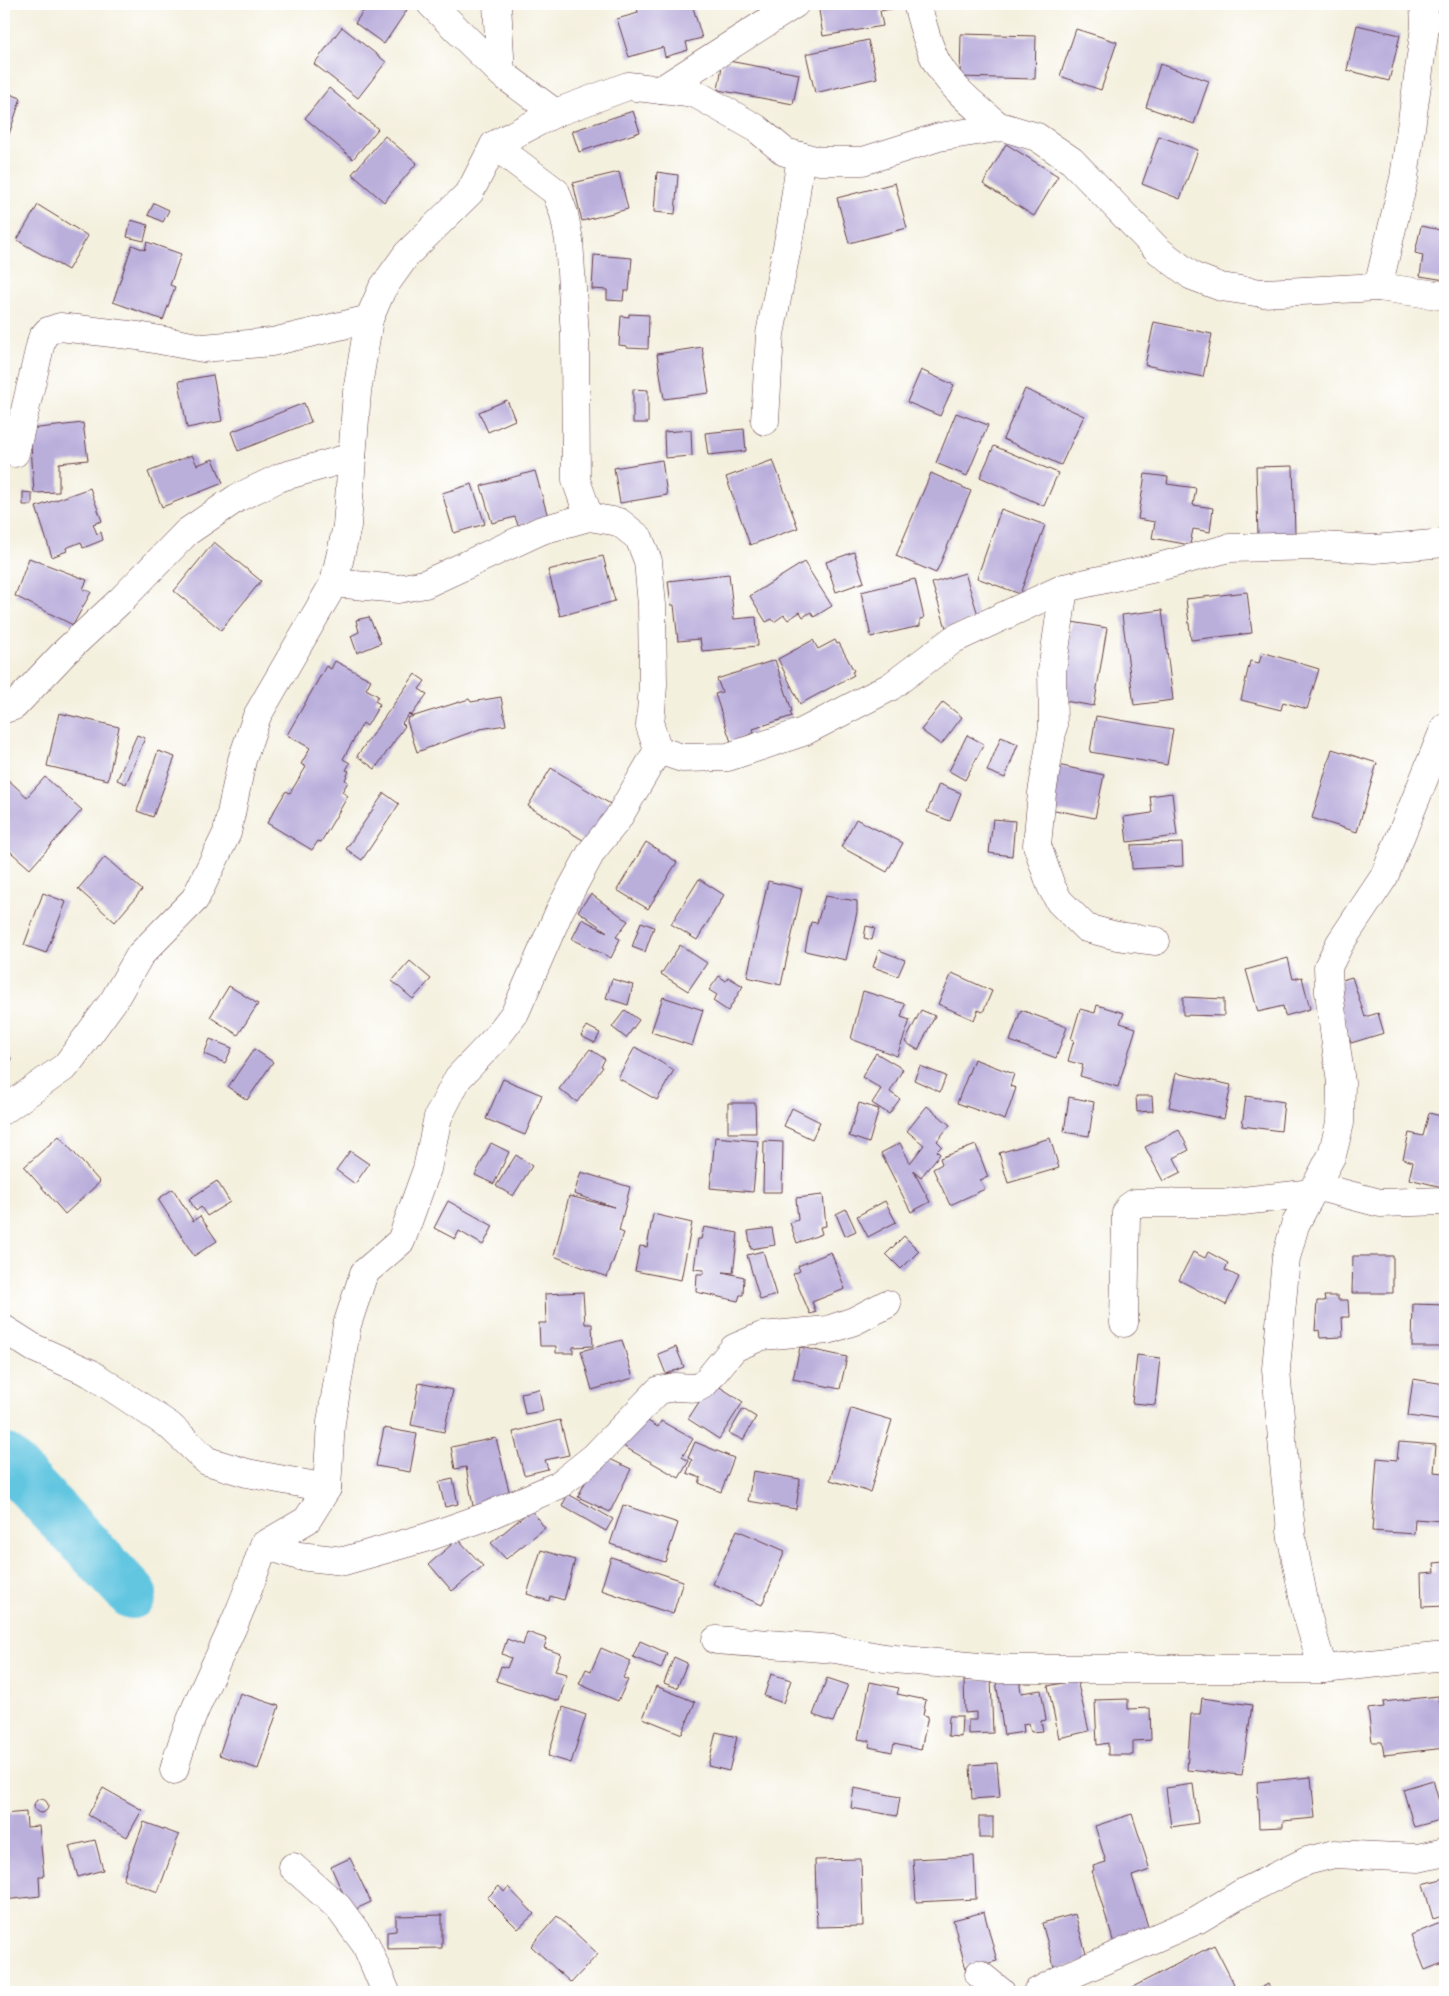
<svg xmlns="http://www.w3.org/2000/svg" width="1449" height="1996" font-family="Mynerve,sans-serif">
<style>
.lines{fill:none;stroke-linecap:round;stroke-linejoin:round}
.river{stroke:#63c6e1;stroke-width:50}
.building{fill:#baaedb}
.street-casing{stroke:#643e46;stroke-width:29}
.street{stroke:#fff;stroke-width:28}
</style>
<rect width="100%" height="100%" fill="#fff"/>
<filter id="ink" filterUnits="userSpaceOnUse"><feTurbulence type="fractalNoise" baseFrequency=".02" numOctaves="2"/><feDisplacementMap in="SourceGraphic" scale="10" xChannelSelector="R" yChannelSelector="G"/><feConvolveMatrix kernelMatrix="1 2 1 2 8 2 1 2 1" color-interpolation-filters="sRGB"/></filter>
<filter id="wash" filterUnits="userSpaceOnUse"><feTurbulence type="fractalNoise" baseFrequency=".0096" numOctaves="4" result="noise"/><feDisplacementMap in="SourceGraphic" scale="20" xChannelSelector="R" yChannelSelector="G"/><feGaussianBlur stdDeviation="1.12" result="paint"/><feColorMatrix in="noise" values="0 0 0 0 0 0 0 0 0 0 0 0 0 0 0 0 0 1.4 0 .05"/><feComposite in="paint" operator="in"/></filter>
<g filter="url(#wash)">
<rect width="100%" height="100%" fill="#f4f0de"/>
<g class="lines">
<path class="river" d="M4 1458 132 1594"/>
</g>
<g id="blocks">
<g class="building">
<path d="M368 4H398L407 10 384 44 355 23Z"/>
<path d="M636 4H666L667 7 679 4H692L702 38 686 42 688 50 665 57 663 47 629 57 617 19 638 13Z"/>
<path d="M818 4H895L896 8 880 11 883 26 823 36Z"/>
<path d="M1357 25 1400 35 1389 81 1347 70Z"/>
<path d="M342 27 386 62 358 98 314 64Z"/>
<path d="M1076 29 1117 42 1101 90 1060 76Z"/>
<path d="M961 34 1036 36 1035 79 960 77Z"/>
<path d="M868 40 877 78 815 93 806 54Z"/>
<path d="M723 60 799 74 793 104 718 90Z"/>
<path d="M1160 64 1209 81 1194 124 1146 107Z"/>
<path d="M329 88 378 129 353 159 305 118Z"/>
<path d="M4 92 21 98 4 149Z"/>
<path d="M633 111 640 132 579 152 572 131Z"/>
<path d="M385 136 417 163 384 202 352 174Z"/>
<path d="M1159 136 1198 150 1180 199 1142 184Z"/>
<path d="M1006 144 1058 176 1034 216 983 184Z"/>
<path d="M619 172 628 209 582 221 573 183Z"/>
<path d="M657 172 678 175 675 214 654 212Z"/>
<path d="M895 183 907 228 849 243 837 198Z"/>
<path d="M154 203 169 210 163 222 148 215Z"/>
<path d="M38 205 88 236 68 270 17 240Z"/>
<path d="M131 220 148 225 144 241 127 237Z"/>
<path d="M1421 226 1445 231V280L1420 276 1423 255 1415 253Z"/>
<path d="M147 242 181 254 170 285 175 287 163 320 113 302 132 245 145 250Z"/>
<path d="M594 255 632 258 629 291H624L623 301 607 300V290L592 289Z"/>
<path d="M629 314 649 315 648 349 627 348V346L619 345 621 316 629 317Z"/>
<path d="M1154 322 1212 334 1203 377 1145 365Z"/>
<path d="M702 347 709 393 664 399 657 354Z"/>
<path d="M921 370 954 385 940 416 907 402Z"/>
<path d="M213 375 222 421 187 428 179 381Z"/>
<path d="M633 389 648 390V423H633Z"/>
<path d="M1025 389 1084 416 1061 465 1003 439Z"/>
<path d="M507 400 515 420 488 432 479 412Z"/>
<path d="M304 403 311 422 238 451 231 432Z"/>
<path d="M956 413 988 425 967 476 936 463Z"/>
<path d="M83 423 88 460 59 463V492L34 493 30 429Z"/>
<path d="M744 429 746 451 708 455 705 433Z"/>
<path d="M691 430 692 456 665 458 664 432Z"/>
<path d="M994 446 1058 473 1044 506 980 477Z"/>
<path d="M192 455 197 465 213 459 223 483 162 507 148 472Z"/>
<path d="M662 460 667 495 620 503 614 468Z"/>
<path d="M773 460 798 528 750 545 726 477Z"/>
<path d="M1293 466 1295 534 1258 535 1256 467Z"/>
<path d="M535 471 548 517 518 525 515 517 492 523 481 486Z"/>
<path d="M931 473 971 491 936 573 896 556Z"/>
<path d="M1145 474 1168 477 1167 484 1196 488 1193 505 1213 508 1210 532 1193 529 1190 545 1152 538 1155 522 1138 519Z"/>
<path d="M472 484 485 524 454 533 442 493Z"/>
<path d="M90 488 102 521 93 524 97 534 101 532 103 540 83 548 81 542 66 548 67 551 52 557 36 507Z"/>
<path d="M23 492 32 493V505H23Z"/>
<path d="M1001 509 1045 525 1020 594 977 578Z"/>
<path d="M214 542 261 581 221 630 174 591Z"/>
<path d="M854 552 864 582 836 592 826 562Z"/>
<path d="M603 556 615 601 560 616 548 570Z"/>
<path d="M29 558 87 580 83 589 91 592 73 625 15 596Z"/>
<path d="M804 562 832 606 814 617 811 612 803 617 800 612 788 620 784 615 774 622 772 619 766 622 750 596Z"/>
<path d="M965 573 979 618 946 628 932 583Z"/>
<path d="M729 574 734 619 756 617 758 646 702 651 700 639 678 641 674 605H671L668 581Z"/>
<path d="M915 579 924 618 920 619V626L871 637 861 592Z"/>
<path d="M1247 592 1252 633 1191 640 1186 599Z"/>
<path d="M1162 610 1173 700 1134 705 1122 615Z"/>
<path d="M369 617 381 643 357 653 351 636 359 632 356 620Z"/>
<path d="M1072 622 1107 628 1094 706 1059 700Z"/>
<path d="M813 640 818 649 835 640 837 644 839 643 854 671 852 672 854 675 800 704 778 659Z"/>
<path d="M1262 652 1319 669 1307 709 1283 702 1281 710 1241 700 1250 661 1259 663Z"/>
<path d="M775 660 792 711 790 712 792 716 753 729 754 733 731 742 715 694 722 692 717 679Z"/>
<path d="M335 661 371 680 366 689 378 696 375 701 380 704 367 726 363 723 343 759 350 763 346 770 349 771 345 780 348 782 342 792 348 796 321 842 318 841 312 850 267 823 286 791 290 793 306 767 301 764 310 748 287 735 326 666 331 669Z"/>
<path d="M415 674 425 681 419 689 427 694 411 716 409 714 402 723 405 726 375 769 357 756Z"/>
<path d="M501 697 506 725 480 729 417 752 407 721 408 718 469 699 471 702Z"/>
<path d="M943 702 962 717 941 745 921 730Z"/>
<path d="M59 713 119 727 108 780 47 766Z"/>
<path d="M1096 716 1173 729 1167 765 1090 752Z"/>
<path d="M137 735 145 738 126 784 117 780Z"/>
<path d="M967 735 984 744 965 780 949 771Z"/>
<path d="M1001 737 1018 744 1005 778 987 771Z"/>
<path d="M1332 749 1377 763 1357 832 1312 818Z"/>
<path d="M158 751 175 757 153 817 137 811Z"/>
<path d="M1053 764 1104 775 1095 818 1045 808Z"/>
<path d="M551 768 617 808 594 847 528 806Z"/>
<path d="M4 776 27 797 45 777 82 810 30 869 4 846Z"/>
<path d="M939 784 961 793 950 821 927 812Z"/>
<path d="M384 793 399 804 362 860 346 849Z"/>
<path d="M1172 793 1177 836 1127 842 1124 817 1152 813 1150 796Z"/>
<path d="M856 819 903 843 887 872 841 847Z"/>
<path d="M993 819 1015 821 1012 856 989 853Z"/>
<path d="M646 842 677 862 648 909 617 890Z"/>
<path d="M1182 843 1183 866 1132 869 1131 845Z"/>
<path d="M105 857 142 890 115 922 78 889Z"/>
<path d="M699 879 724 895 697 940 671 924Z"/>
<path d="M768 881 802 889 781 985 747 977Z"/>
<path d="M43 893 66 902 46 953 24 945Z"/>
<path d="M591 894 628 921 616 937 620 939 611 958 572 939 582 919 607 932 578 911Z"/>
<path d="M825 896 857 901V912L846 960 805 951 811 922 817 923Z"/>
<path d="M641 922 654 927 645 952 632 947Z"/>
<path d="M866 926 875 928 872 940 864 938Z"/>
<path d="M680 945 707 963 688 991 661 974Z"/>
<path d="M879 950 905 960 898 976 873 967Z"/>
<path d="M1288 958 1293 979 1302 977 1310 1009 1285 1016 1283 1006 1258 1012 1246 970Z"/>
<path d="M410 961 431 979 413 999 392 981Z"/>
<path d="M952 973 992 991 983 1012 978 1010 974 1020 938 1004Z"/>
<path d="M719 976 726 981 728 977 743 986 728 1011 713 1001 717 995 709 990Z"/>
<path d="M1352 977 1365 1017 1378 1013 1384 1033 1351 1043 1332 983Z"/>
<path d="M612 979 633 985 628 1005 606 998Z"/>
<path d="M229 986 258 1004 238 1035 210 1017Z"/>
<path d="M863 991 905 1004 901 1017 910 1020 897 1056 851 1039Z"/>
<path d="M663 997 703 1010 692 1046 651 1032Z"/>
<path d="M1183 997 1224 999V1016L1183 1015Z"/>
<path d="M1097 1005 1124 1013 1120 1023 1136 1028 1118 1087 1080 1076 1083 1065 1068 1061 1074 1040 1071 1039 1080 1009 1095 1013Z"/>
<path d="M625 1010 639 1020 626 1038 612 1027Z"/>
<path d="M921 1010 935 1016 918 1050 905 1042Z"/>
<path d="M1021 1010 1067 1027 1056 1058 1010 1041Z"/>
<path d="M587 1026 600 1033 595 1043 581 1036Z"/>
<path d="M210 1039 232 1048 225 1063 204 1054Z"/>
<path d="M635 1047 674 1070 657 1100 618 1078Z"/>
<path d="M4 1048 12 1060 4 1066Z"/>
<path d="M254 1049 273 1062 247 1100 228 1087Z"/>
<path d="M590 1049 605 1059 601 1066 603 1067 577 1102 559 1089Z"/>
<path d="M876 1053 903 1069 890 1092 900 1099 889 1114 872 1103 881 1089 862 1077Z"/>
<path d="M974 1059 1014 1074 1010 1086 1016 1088 1005 1120 957 1103Z"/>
<path d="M920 1066 946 1076 940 1092 914 1080Z"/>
<path d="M1176 1073 1231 1085 1224 1119 1169 1107Z"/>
<path d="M503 1079 542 1095 525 1135 486 1119Z"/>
<path d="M1136 1096H1152L1153 1111 1137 1112Z"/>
<path d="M1246 1096 1284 1102 1281 1131 1242 1126Z"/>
<path d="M1069 1097 1094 1102 1089 1136 1064 1132Z"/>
<path d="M728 1103H755L756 1133H728Z"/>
<path d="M859 1103 879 1109 869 1143 849 1136Z"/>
<path d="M927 1106 950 1125 937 1141 942 1146 937 1151 940 1154 921 1177 913 1170 930 1202 911 1212 881 1153 900 1143 910 1163 924 1145 907 1131Z"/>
<path d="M792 1108 820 1122 812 1139 784 1126Z"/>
<path d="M1429 1113 1445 1117V1178L1442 1187 1409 1179 1413 1162 1403 1159 1409 1133 1423 1136Z"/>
<path d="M1179 1130 1189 1150 1174 1158 1181 1172 1163 1181 1145 1147Z"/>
<path d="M59 1136 100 1182 65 1214 24 1167Z"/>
<path d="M715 1137 758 1141 753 1192 710 1188Z"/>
<path d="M1050 1138 1059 1168 1008 1183 999 1153Z"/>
<path d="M764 1141 783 1142 782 1192H763Z"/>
<path d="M491 1143 509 1152 494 1184 475 1175Z"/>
<path d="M976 1145 988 1177 980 1180 985 1189 950 1205 933 1169 942 1164 940 1158Z"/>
<path d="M350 1151 369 1164 355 1184 336 1170Z"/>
<path d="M516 1155 532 1166 513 1196 496 1186Z"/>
<path d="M581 1172 630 1187 619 1231 624 1233 607 1277 554 1256 569 1196 614 1207 574 1194Z"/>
<path d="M217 1181 230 1202 207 1216 201 1207 196 1211 189 1199Z"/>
<path d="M173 1189 193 1221 200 1216 217 1241 194 1256 158 1199Z"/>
<path d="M823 1195 826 1226 820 1227 822 1234 797 1243 790 1223 798 1220 796 1198Z"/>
<path d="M448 1201 493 1226 483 1245 459 1231 455 1239 434 1228Z"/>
<path d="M885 1201 896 1222 868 1237 857 1216Z"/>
<path d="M846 1209 856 1231 845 1236 836 1214Z"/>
<path d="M653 1214 692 1223 681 1280 635 1271 640 1246 647 1247Z"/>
<path d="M704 1227 738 1233 733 1273 723 1272 744 1277 743 1295H740L738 1301 696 1292 697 1274H703L704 1270 694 1269 698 1239H701Z"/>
<path d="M772 1228 775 1245 751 1249 748 1231Z"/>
<path d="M904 1236 919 1251 901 1269 886 1254Z"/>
<path d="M763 1251 776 1295 760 1300 747 1255Z"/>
<path d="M831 1252 845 1289 812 1302 816 1312 810 1314 793 1274 800 1271 798 1266Z"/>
<path d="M1193 1252 1205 1258 1208 1252 1228 1263 1225 1270 1239 1277 1226 1305 1179 1280Z"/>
<path d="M1353 1256H1393V1293H1352Z"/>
<path d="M583 1292 585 1324H592L593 1346 573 1347V1353H556V1346H540L539 1323H546L545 1294Z"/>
<path d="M1324 1296H1338V1300H1348L1349 1317H1342L1343 1337 1320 1338 1319 1330 1315 1331 1317 1301H1325Z"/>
<path d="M1413 1304 1445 1305V1347H1412Z"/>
<path d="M622 1340 633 1378 592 1390 581 1351Z"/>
<path d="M676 1347 684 1367 666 1374 658 1354Z"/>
<path d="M800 1347 847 1357 840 1389 793 1379Z"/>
<path d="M1137 1355 1160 1358 1155 1405 1132 1403Z"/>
<path d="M1413 1379 1445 1384V1421L1408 1416Z"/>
<path d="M712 1382 743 1402 719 1439 688 1419Z"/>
<path d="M419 1383 453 1390 444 1432 411 1425Z"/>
<path d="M539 1389 543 1411 525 1414 521 1393Z"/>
<path d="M851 1408 892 1420 870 1492 830 1480Z"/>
<path d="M743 1409 756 1417 743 1440 729 1433Z"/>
<path d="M641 1417 658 1427 661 1421 693 1439 682 1457 689 1461 679 1478 623 1446Z"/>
<path d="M560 1420 569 1455 545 1460 548 1469 524 1475 513 1432Z"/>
<path d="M384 1428 417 1434 410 1472 376 1466Z"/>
<path d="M496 1438 511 1499 473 1506 466 1467 455 1469 451 1447Z"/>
<path d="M695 1442 734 1458 721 1492 699 1483 701 1478 687 1473 692 1460 688 1458Z"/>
<path d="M1399 1442 1436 1445 1434 1472 1445 1473 1442 1521 1415 1519 1414 1534 1372 1531 1377 1458 1397 1460Z"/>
<path d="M599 1454 631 1469 610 1512 578 1497Z"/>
<path d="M753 1471 800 1479 796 1509 748 1501Z"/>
<path d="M453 1479 458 1504 445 1507 439 1482Z"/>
<path d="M568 1494 613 1519 606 1531 562 1506Z"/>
<path d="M623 1505 678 1523 665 1562 610 1544Z"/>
<path d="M531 1510 545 1528 506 1559 491 1543Z"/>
<path d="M737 1530 785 1551 762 1605 713 1584Z"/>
<path d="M458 1539 483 1566 452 1591 429 1564Z"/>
<path d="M541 1550 575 1560 564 1600 550 1596 549 1601 527 1594Z"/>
<path d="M611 1557 683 1581 673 1614 601 1590Z"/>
<path d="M1445 1562V1606L1422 1607 1421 1573 1435 1572 1434 1563Z"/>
<path d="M527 1632 547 1639 544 1648 561 1654 555 1671 567 1674 559 1701 496 1681 501 1666 507 1668 511 1658 502 1654 507 1639 523 1645Z"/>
<path d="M640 1641 667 1653 661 1669 633 1657Z"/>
<path d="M601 1648 631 1661 623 1678 628 1680 618 1701 579 1684 586 1669 591 1671Z"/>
<path d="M674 1657 687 1663 677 1688 664 1683Z"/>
<path d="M771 1674 791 1680 783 1703 764 1696Z"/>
<path d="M1019 1677 1021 1693 1041 1690 1046 1720 1041 1721 1043 1731 1031 1732 1029 1723 1023 1724 1024 1732 1004 1735 996 1681Z"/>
<path d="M827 1678 848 1685 833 1722 813 1715Z"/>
<path d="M991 1679 993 1733 968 1734V1720H976V1712L965 1713 964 1680Z"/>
<path d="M1077 1680 1089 1731 1059 1738 1048 1686Z"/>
<path d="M870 1682 899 1688 897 1694 926 1700 923 1715 928 1716 921 1750 894 1744 892 1752 869 1747 870 1741 858 1739Z"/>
<path d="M656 1686 695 1702 682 1734 643 1718Z"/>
<path d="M240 1693 279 1706 258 1769 219 1755Z"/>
<path d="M1438 1696 1441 1708H1445V1748L1384 1755 1382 1742H1372L1368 1709 1384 1707 1383 1702Z"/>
<path d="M1202 1698 1252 1705 1242 1775 1187 1770 1191 1714H1200Z"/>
<path d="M1128 1699V1709L1150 1708 1151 1740 1133 1741V1755H1108V1743L1097 1745 1095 1700Z"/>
<path d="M563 1707 586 1715 571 1763 548 1756Z"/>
<path d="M949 1716H962L961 1737 948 1736Z"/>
<path d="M716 1732 737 1737 729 1771 708 1766Z"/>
<path d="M997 1763 1000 1797 972 1799 970 1765Z"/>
<path d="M1311 1777 1315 1818 1283 1821V1827L1259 1828 1257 1782Z"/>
<path d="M1433 1780 1444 1819 1414 1827 1403 1789Z"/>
<path d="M1193 1784 1198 1823 1171 1827 1166 1788Z"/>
<path d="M103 1788 142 1810 127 1837 88 1815Z"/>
<path d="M854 1788 900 1797 897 1816 851 1808Z"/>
<circle cx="41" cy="1806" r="7"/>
<path d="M26 1812 27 1827 39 1826 44 1876H39L40 1896 4 1900V1814Z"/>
<path d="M1132 1814 1150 1870 1132 1876 1152 1939 1116 1950 1092 1871 1094 1870 1093 1866 1106 1862 1095 1826Z"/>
<rect x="979" y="1817" width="14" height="21"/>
<path d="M144 1822 179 1835 158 1892 123 1879Z"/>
<path d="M95 1840 103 1870 78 1877 69 1846Z"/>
<path d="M974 1856 976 1899 916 1902 913 1859Z"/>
<path d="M350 1858 371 1902 351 1911 331 1867Z"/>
<path d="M861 1859 863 1926 817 1927 815 1860Z"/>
<path d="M1445 1878V1915L1433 1919 1423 1884Z"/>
<path d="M499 1886 504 1892 508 1887 534 1914 518 1929 487 1898Z"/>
<path d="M984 1912 997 1961 966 1969 953 1920Z"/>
<path d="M1075 1914 1088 1961 1055 1970 1042 1923Z"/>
<path d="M442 1915V1948L387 1949V1932L396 1931V1916Z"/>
<path d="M557 1916 598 1954 571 1983 531 1946Z"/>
<path d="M1445 1921V1962L1425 1970 1411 1935Z"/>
<path d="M1214 1945 1234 1984 1218 1992H1123Z"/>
<path d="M1268 1984 1272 1992H1254Z"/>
</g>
</g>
</g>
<g filter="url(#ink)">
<use href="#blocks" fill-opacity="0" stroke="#643e46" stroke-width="1"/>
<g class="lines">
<defs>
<g id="street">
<path d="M431 4 501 73 555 113"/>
<path d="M497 4 501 73"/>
<path d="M917 4C923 24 927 45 937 63 952 89 978 109 1000 127"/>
<path d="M661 90 795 4"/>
<path d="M494 145 556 192 564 214 569 240 575 336 576 480 589 517"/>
<path d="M1378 287 1404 178 1425 27 1424 4"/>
<path d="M765 421 770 334 791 227 801 156"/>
<path d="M15 453 42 338 48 331 60 327 138 336 203 348 272 342 369 319"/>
<path d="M334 583 398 589 425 584 542 530 589 517 619 522 639 538 648 561 652 605 653 685 650 726 658 750 682 758 728 757 803 732 890 687 954 639 1064 588 1151 569 1229 548 1321 546 1374 549 1445 543"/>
<path d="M1064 588 1052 671 1053 727 1042 793 1037 845 1051 886 1059 901 1086 928 1117 936 1156 941"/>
<path d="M4 709 14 706 66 651 120 601 187 532 237 498 281 477 352 457"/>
<path d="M4 1110 66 1066 114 1000 140 955 195 899 227 833 242 760 257 716 334 583 347 526 357 392 369 319 382 289 407 254 470 192 494 145 555 113 628 86 696 94 756 128 785 152 819 161H863L939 137 1003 127 1037 137 1072 161 1159 251 1192 276 1221 287 1262 293 1378 287 1445 296"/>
<path d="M1315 1186 1380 1203 1445 1201"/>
<path d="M1124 1323 1126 1213 1129 1207 1135 1203H1226L1312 1193"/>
<path d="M4 1329 34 1348 90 1373 170 1426 207 1461 247 1473 327 1488"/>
<path d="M264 1545 299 1556 344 1561 428 1537 485 1517 559 1485 594 1457 659 1390 675 1387 697 1388 704 1384 734 1348 762 1336 828 1330 854 1321 887 1304"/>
<path d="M716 1640 835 1649 884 1658 1000 1669H1323L1445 1656"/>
<path d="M1323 1669 1306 1611 1292 1539 1285 1474 1276 1369 1286 1258 1295 1225 1332 1155 1340 1123 1341 1083 1329 992 1328 967 1340 943 1384 877 1445 727"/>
<path d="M174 1770C189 1713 218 1663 240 1610 249 1589 256 1567 264 1545L307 1520 327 1488 331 1422 347 1325 364 1273 401 1241 427 1169 438 1117 458 1078 496 1038 515 1013 560 910 592 851 617 820 658 750"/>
<path d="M293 1867 338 1907 366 1945 386 1992"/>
<path d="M979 1974 1001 1992"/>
<path d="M1037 1992 1059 1980 1197 1920 1242 1893 1307 1861 1334 1854 1418 1858 1445 1852"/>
</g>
</defs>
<use href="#street" class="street-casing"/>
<use href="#street" class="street"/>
</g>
</g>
<rect width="1449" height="1996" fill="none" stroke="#fff" stroke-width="20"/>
</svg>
